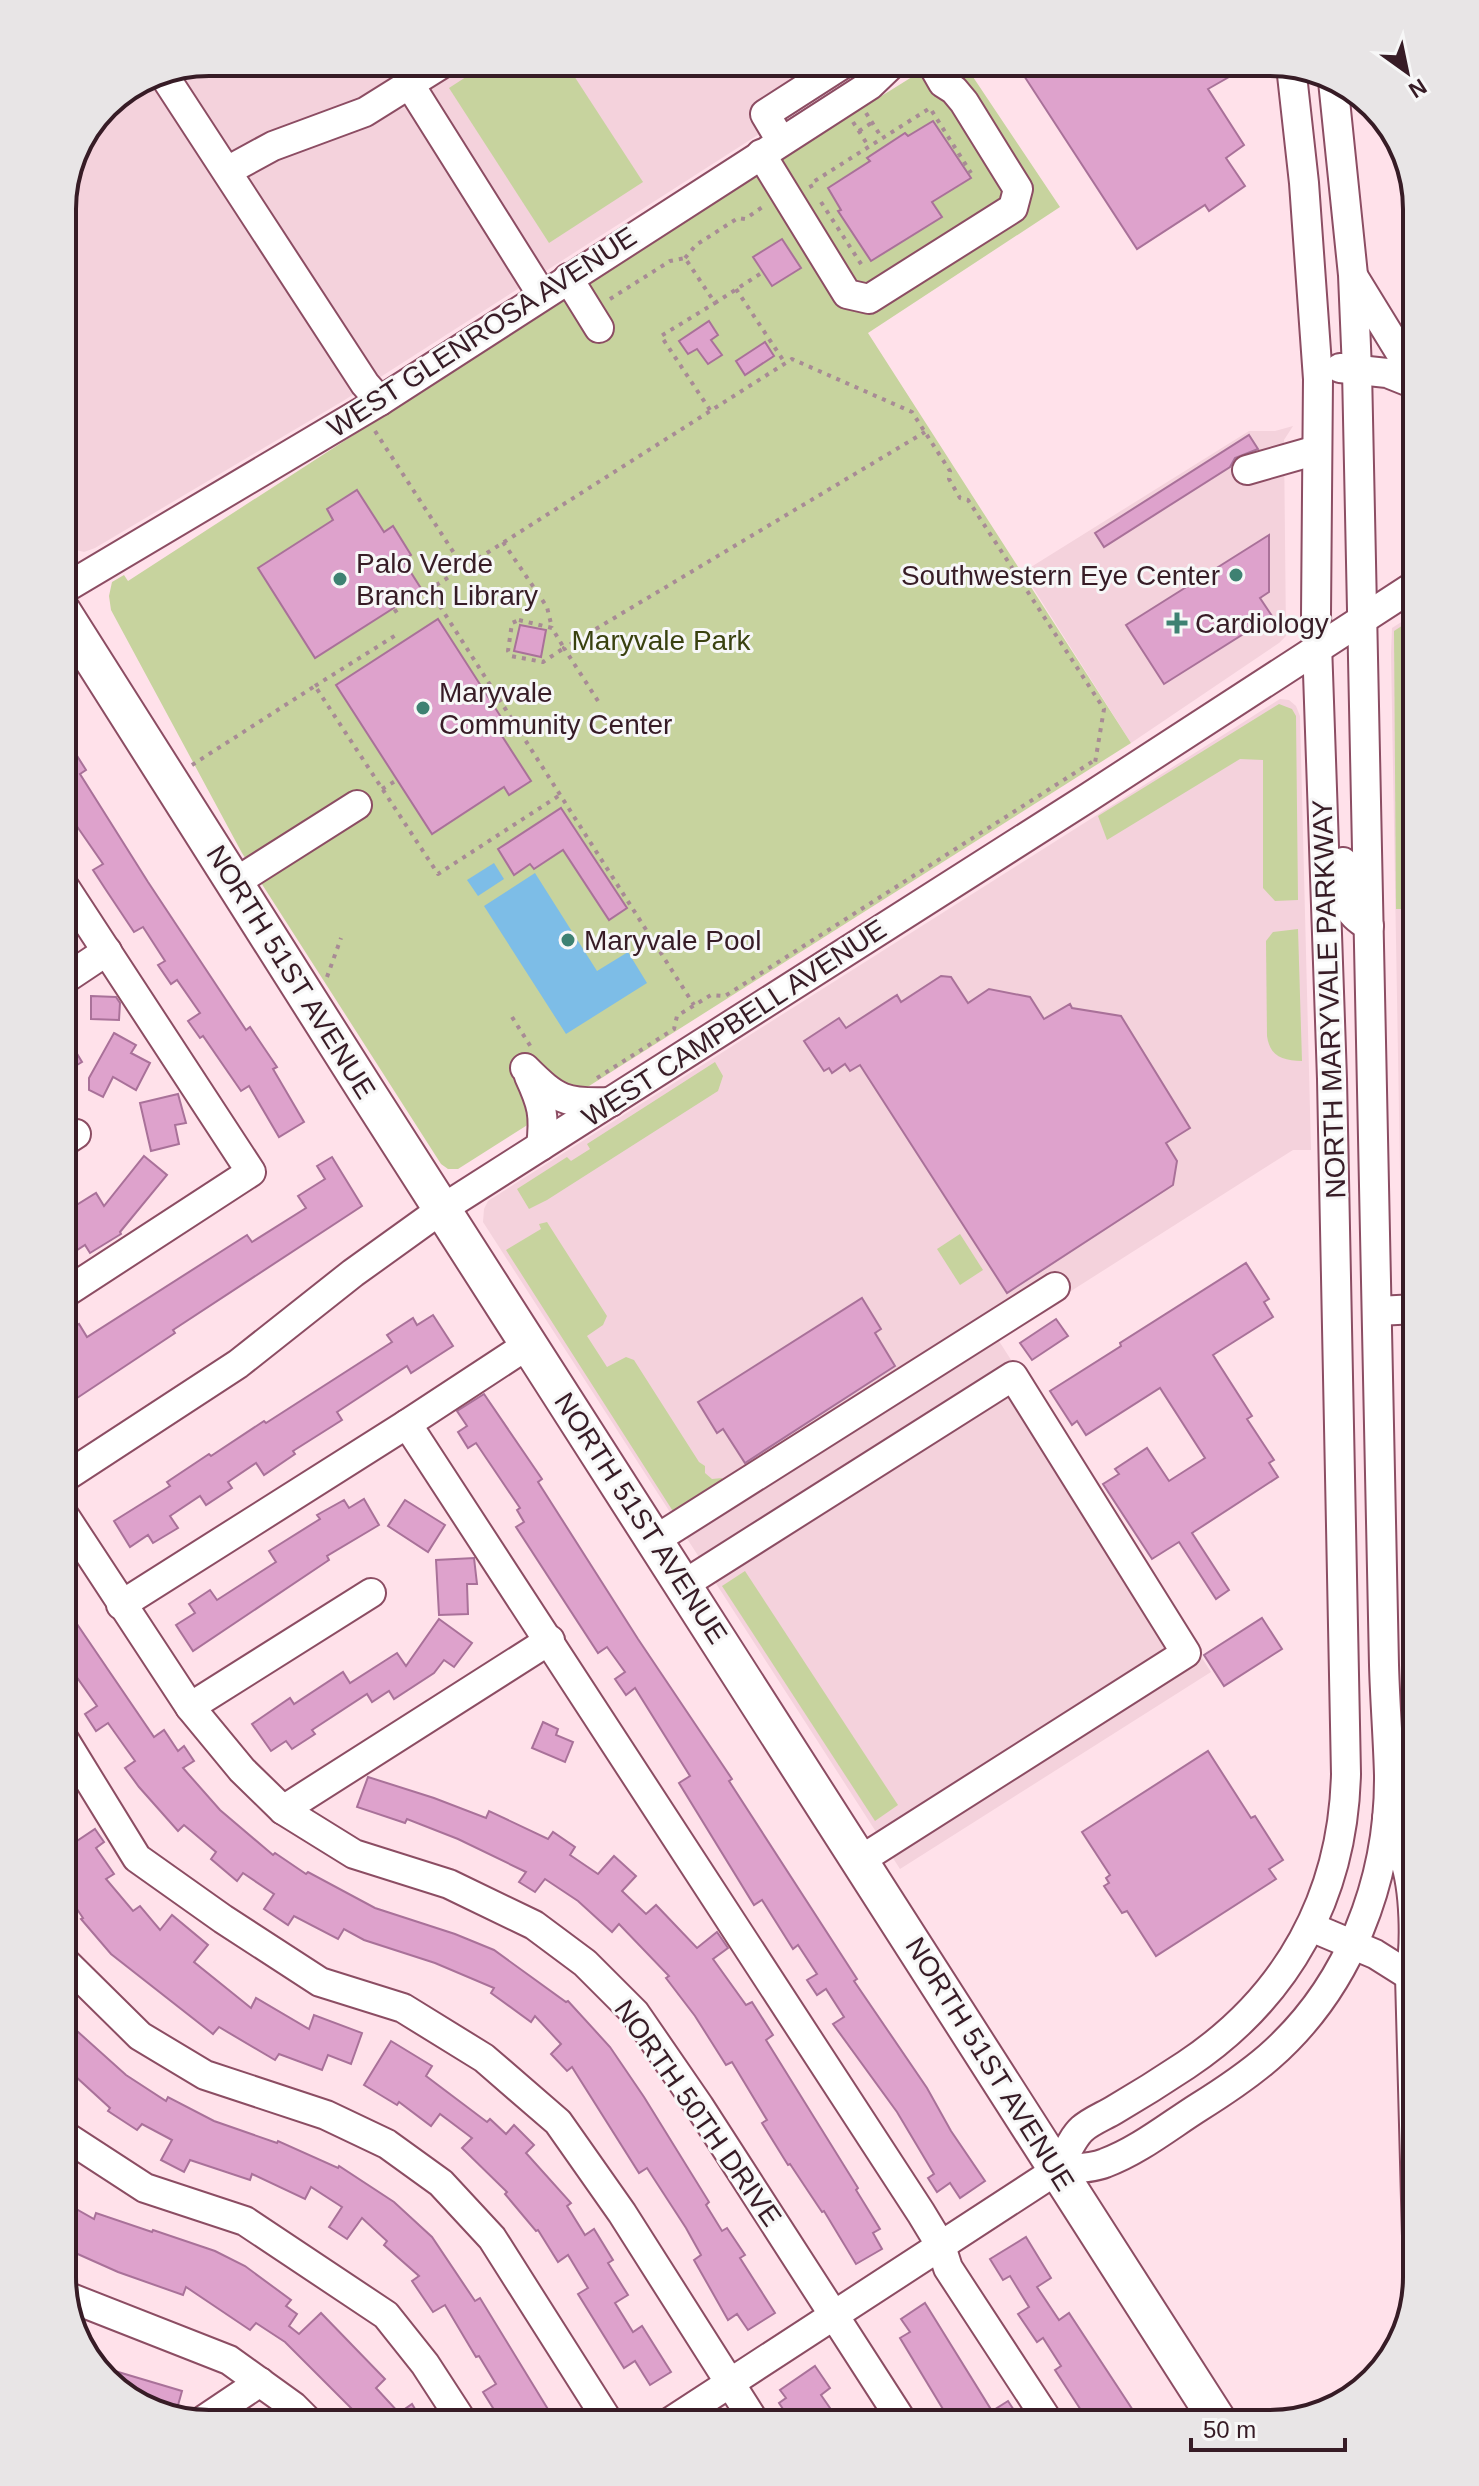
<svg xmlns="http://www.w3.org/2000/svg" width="1479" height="2486" font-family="Arial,sans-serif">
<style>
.built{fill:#f4d2dc}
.green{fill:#c7d39e}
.water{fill:#7dbde7}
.building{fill:#dea2cc;stroke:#a97199;stroke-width:2}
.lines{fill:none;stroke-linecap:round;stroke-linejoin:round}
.minor-casing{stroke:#8c4d63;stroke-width:32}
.major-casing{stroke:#8c4d63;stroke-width:40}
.path{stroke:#a88b95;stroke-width:4;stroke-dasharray:4 6;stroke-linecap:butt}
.minor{stroke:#fff;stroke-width:28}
.major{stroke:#fff;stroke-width:36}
.poi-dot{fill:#3e8172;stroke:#f7f7f7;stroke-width:3}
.labels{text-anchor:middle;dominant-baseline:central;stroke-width:6;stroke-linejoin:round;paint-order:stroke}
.street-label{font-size:28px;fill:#371c26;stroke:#f7f7f7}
.poi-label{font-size:28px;fill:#371c26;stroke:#f7f7f7;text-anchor:start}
.park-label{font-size:28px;fill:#39410f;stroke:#f7f7f7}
.rim{fill:none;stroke:#371c26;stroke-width:4}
</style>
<rect width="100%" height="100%" fill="#ffe1ea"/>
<g class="built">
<path d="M209 62H865L839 83 343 401 95 548 84 552 68 548 62 544V200L105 105 153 73Z"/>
<path d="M1293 426 1284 440 1286 636 1279 643 1131 743 1023 572 1249 431H1275Z"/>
<path d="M1417 612V1223L1401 1227 1391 653 1392 628Z"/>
<path d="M1280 699 1289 700 1296 706 1300 716 1311 1150H1293L997 1338 1211 1672 900 1869 483 1222 484 1209 488 1201Z"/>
</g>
<g class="green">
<path d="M489 62H565L643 182 549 243 449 88Z"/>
<path d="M936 62H963L1060 207 868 333 1131 743 458 1169H448L441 1164 242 853 111 610 109 596 112 582 124 575 128 581 761 171Z"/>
<path d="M1417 616V909H1396L1394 631Z"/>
<path d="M1279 704 1292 709 1296 716 1298 900 1275 901 1263 888V760L1240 759 1107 840 1098 816Z"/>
<path d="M1298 929 1302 1061C1283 1060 1270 1057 1267 1036L1266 941 1273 932Z"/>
<path d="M715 1062 723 1076 718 1091 547 1200 529 1209 517 1189 567 1157 571 1161 590 1149 587 1144Z"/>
<path d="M547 1222 607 1316 603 1325 587 1336 607 1367 626 1357 634 1360 699 1462 705 1466V1473L712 1479 722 1478 725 1483 676 1516 506 1250 541 1229 539 1224Z"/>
<path d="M960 1234 983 1270 960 1285 937 1249Z"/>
<path d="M745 1571 898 1805 875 1821 722 1586Z"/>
</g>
<g class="water">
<path d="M494 863 504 879 478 896 467 880Z"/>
<path d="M535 873 597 971 628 952 647 983 566 1034 484 906Z"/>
</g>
<g class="building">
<path d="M1015 62H1228L1236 73 1208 89 1244 145 1226 158 1245 186 1209 211 1205 205 1137 249Z"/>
<path d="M933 121 971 178 932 202 942 217 871 261 838 211 841 210 828 188 870 161 867 158 905 133 908 136Z"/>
<path d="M782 239 801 268 772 286 753 257Z"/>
<path d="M709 321 718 335 711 340 722 355 708 364 697 349 688 354 679 341Z"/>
<path d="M765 342 774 356 745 375 736 361Z"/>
<path d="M1249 435 1258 449 1235 458 1230 467 1104 547 1095 533Z"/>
<path d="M357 490 384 532 393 526 411 555 403 560 422 590 315 658 258 568 333 520 327 509Z"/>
<path d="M1269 535V592L1260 598 1272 616 1164 684 1126 625Z"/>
<path d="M438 619 510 731 502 736 531 781 509 795 504 787 432 834 336 685Z"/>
<path d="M520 625 546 630 541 657 514 651Z"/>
<path d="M62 732 86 770 80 774 148 882 246 1030 250 1027 277 1067 273 1069 304 1122 279 1137 249 1086 241 1091 203 1036 200 1038 188 1021 200 1013 177 980 171 984 158 965 165 961 143 927 134 932 106 890 93 870 103 864 76 825 68 830 62 821Z"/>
<path d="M561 808 627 908 609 920 563 850 534 869 530 864 514 875 498 849Z"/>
<path d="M941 976 951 977 968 1003 989 989 1030 997 1044 1019 1070 1004 1072 1008 1121 1016 1190 1128 1166 1143 1177 1161 1173 1185 1007 1293 860 1065 850 1071 845 1064 832 1073 829 1068 824 1071 804 1041 839 1018 846 1028 897 995 901 1002Z"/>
<path d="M91 996 116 997 120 1003 119 1020 91 1019Z"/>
<path d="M62 1029 82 1062 62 1074Z"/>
<path d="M114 1033 136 1045 131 1053 150 1063 136 1090 113 1077 103 1097 89 1090V1078Z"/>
<path d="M178 1094 186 1123 175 1125 179 1144 151 1151 140 1103Z"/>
<path d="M144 1156 167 1175 120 1232 121 1234 90 1253 85 1245 62 1260V1214L96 1193 104 1206Z"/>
<path d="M332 1157 362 1206 173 1330 175 1333 62 1408V1335L79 1324 87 1337 247 1235 252 1242 306 1208 298 1196 325 1179 317 1166Z"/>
<path d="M1246 1263 1269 1299 1264 1302 1273 1317 1213 1355 1252 1416 1247 1419 1274 1460 1269 1463 1278 1477 1192 1533 1229 1590 1216 1599 1179 1542 1152 1559 1103 1484 1119 1474 1115 1469 1147 1448 1169 1481 1205 1458 1160 1388 1086 1435 1077 1421 1072 1425 1050 1391 1121 1346 1120 1343Z"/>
<path d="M862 1298 881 1329 875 1333 895 1366 745 1463 723 1429 717 1433 698 1402Z"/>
<path d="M433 1315 453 1346 411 1373 407 1366 337 1412 342 1420 293 1451 295 1454 264 1475 256 1463 228 1482 232 1488 206 1505 200 1496 170 1516 178 1528 153 1543 148 1535 130 1547 114 1521 170 1486 167 1482 209 1454 211 1456 264 1421 266 1423 392 1342 387 1335 413 1318 417 1325Z"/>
<path d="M1056 1319 1068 1336 1032 1360 1020 1343Z"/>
<path d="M484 1394 542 1479 538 1482 638 1639 732 1779 729 1781 857 1979 854 1981 927 2088 951 2131 985 2181 960 2198 950 2183 937 2192 928 2178 934 2174 897 2112 833 2024 844 2017 826 1989 817 1995 807 1980 817 1974 798 1945 793 1949 762 1900 754 1905 679 1783 690 1776 635 1688 626 1695 615 1679 625 1672 607 1647 598 1653 516 1527 524 1522 517 1510 520 1508 476 1443 468 1448 458 1432 467 1426 457 1411Z"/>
<path d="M364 1499 379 1525 327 1556 329 1560 193 1651 176 1625 195 1613 189 1604 210 1590 217 1600 276 1562 269 1551 320 1519 317 1515 344 1500 349 1508Z"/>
<path d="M405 1500 445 1525 428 1552 388 1526Z"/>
<path d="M474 1558 477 1584H467L468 1614 439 1615 436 1560Z"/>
<path d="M62 1602 154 1737 164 1730 178 1751 184 1746 194 1761 183 1768 220 1810 273 1855 275 1853 306 1874 308 1872 375 1908 455 1934 494 1950 566 2002 568 2001 610 2047 644 2097 709 2202 706 2205 722 2231 727 2228 745 2255 740 2258 775 2313 748 2330 737 2314 728 2320 694 2260 701 2255 686 2228 647 2168 639 2173 572 2067 567 2071 551 2054 561 2044 535 2016 531 2022 491 1993 494 1988 435 1963 364 1940 344 1929 338 1939 294 1916 288 1925 264 1909 274 1894 243 1873 237 1881 211 1859 216 1852 184 1825 178 1831 139 1787 125 1768 135 1761 108 1723 96 1731 85 1714 97 1706 78 1679 62 1690Z"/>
<path d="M1262 1618 1282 1649 1224 1686 1204 1655Z"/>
<path d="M439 1619 472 1643 454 1667 444 1660 434 1673 394 1699 389 1691 372 1702 367 1694 312 1730 315 1734 292 1749 286 1741 271 1751 252 1724 290 1698 294 1704 343 1672 350 1683 397 1653 406 1666Z"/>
<path d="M543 1722 558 1729 556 1735 573 1742 565 1762 532 1748Z"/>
<path d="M1208 1751 1251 1818 1255 1816 1283 1860 1269 1869 1276 1879 1156 1956 1127 1911 1122 1913 1104 1886 1109 1883 1106 1878 1110 1875 1082 1832Z"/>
<path d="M368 1777 434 1798 486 1818 489 1811 548 1839 553 1832 575 1847 570 1855 598 1874 614 1856 636 1876 622 1891 646 1914 656 1905 697 1948 717 1932 728 1948 713 1959 746 2005 752 2002 773 2035 766 2040 858 2188 856 2190 880 2229 873 2233 882 2249 856 2264 824 2211 822 2212 790 2164 788 2165 762 2123 767 2120 732 2062 726 2065 695 2016 666 1978 669 1976 619 1924 612 1932 578 1901 545 1879 535 1892 519 1882 526 1872 458 1839 407 1819 405 1823 357 1807Z"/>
<path d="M95 1829 104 1842 96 1848 114 1874 106 1879 133 1911 140 1906 160 1930 172 1915 208 1945 194 1962 251 2008 256 1998 309 2029 314 2015 362 2033 351 2064 328 2055 322 2070 279 2054 275 2060 219 2027 213 2034 111 1954 81 1919 83 1918 62 1887V1880L74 1871 62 1851Z"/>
<path d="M62 2023 73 2036 77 2031 126 2075 166 2101 168 2097 214 2121 277 2143 278 2141 338 2168 339 2166 394 2202 432 2237 475 2301 480 2298 557 2424H503L483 2392 496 2384 479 2356 476 2357 445 2305 433 2312 412 2281 419 2276 384 2245 387 2241 362 2218 347 2239 329 2227 342 2207 311 2187 305 2199 252 2174 250 2180 190 2160 184 2172 161 2160 172 2140 142 2124 137 2130 108 2111 110 2108 75 2076 62 2090Z"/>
<path d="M391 2041 432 2066 426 2076 487 2122 490 2119 506 2134 514 2125 534 2145 526 2153 571 2203 567 2206 585 2235 594 2229 613 2260 608 2263 628 2295 615 2303 633 2332 642 2326 671 2372 650 2385 635 2361 624 2368 578 2294 588 2288 568 2255 558 2262 538 2230 536 2231 505 2194 507 2192 462 2148 472 2138 440 2114 431 2126 399 2102 397 2105 364 2085Z"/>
<path d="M62 2201 94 2219 96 2213 152 2232 153 2230 215 2251 245 2266 291 2300 286 2306 297 2314 289 2326 299 2334 321 2313 385 2379 376 2388 399 2413 412 2404 424 2424H367L285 2342 256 2323 250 2330 186 2287 183 2295 118 2272 62 2247Z"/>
<path d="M1026 2237 1051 2278 1037 2287 1059 2320 1069 2313 1142 2424H1090L1055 2370 1061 2366 1043 2338 1037 2342 1018 2314 1029 2307 1010 2276 1003 2280 990 2259Z"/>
<path d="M925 2303 992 2411 1008 2401 1023 2424H952L900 2338 910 2332 901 2319Z"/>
<path d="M98 2366 182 2391 175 2416 128 2400Z"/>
<path d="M815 2366 830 2388 821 2395 841 2424H785V2412L779 2403 786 2398 780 2390Z"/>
</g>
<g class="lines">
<defs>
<g id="minor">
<path d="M161 71 365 384 380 401"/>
<path d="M410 85 542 295"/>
<path d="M781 141 765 114 846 62"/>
<path d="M761 154 847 294 869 299 1013 208 1018 189 964 102 954 90 943 83 931 62"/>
<path d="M227 171 273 146 365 112 445 62"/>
<path d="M568 278 599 328"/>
<path d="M1355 279 1417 380"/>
<path d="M1340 368 1387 373 1417 385"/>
<path d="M1247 470 1317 450"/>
<path d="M62 590 380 401 870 85 894 62"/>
<path d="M1343 862C1345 892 1339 910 1369 926"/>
<path d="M234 883 357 805"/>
<path d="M62 981 107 951"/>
<path d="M525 1068C557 1100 565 1104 611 1102"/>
<path d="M529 1076C542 1104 545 1115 541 1146"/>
<path d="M62 1143 76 1134"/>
<path d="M62 1295 251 1172 62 883"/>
<path d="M1377 1311 1417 1309"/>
<path d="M407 1424 921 2213 941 2246 948 2268 1050 2424"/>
<path d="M62 1479 238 1364 353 1273 442 1209 1089 797 1417 584"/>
<path d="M62 1512 190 1707 242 1770 283 1810 354 1854 449 1884 534 1925 585 1963 635 2013 699 2106 904 2424"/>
<path d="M655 1540 1055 1287"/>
<path d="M683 1585 1013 1376 1186 1653 859 1861"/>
<path d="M121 1605 407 1424 529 1344"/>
<path d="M190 1707 371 1593"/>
<path d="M62 1736 137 1858 223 1919 320 1982 403 2008 484 2058 558 2122 622 2213 756 2424"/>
<path d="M283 1810 550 1640"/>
<path d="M1387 1818C1392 1831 1400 1844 1404 1858 1415 1889 1416 1945 1410 1976L1417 2236"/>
<path d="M1311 1927 1375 1954 1410 1976"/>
<path d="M62 1959 140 2036 205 2075 326 2115 387 2144 441 2183 492 2238 610 2424"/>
<path d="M62 2134 145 2188 245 2221 386 2315 425 2364 464 2424"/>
<path d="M1057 2170C1072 2168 1091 2169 1105 2163 1138 2151 1169 2126 1199 2107 1223 2092 1247 2076 1269 2057 1349 1987 1390 1881 1389 1775 1388 1738 1385 1701 1384 1665L1357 370 1353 275 1333 81"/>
<path d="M66 2296 229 2360 293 2406 311 2424"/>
<path d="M199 2423 260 2382"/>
<path d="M667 2424 1057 2170C1064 2158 1072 2138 1082 2129 1091 2121 1104 2116 1114 2110 1138 2096 1162 2081 1186 2065 1288 1997 1343 1896 1346 1774L1332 1079 1316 615 1318 379 1304 183 1291 66"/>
</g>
<path id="major" d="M62 611 365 1089 1220 2424"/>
</defs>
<use href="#minor" class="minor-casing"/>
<use href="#major" class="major-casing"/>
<g class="path">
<path d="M866 113 882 138"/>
<path d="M853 122 869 147"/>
<path d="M859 131 873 122"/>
<path d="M812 188 810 184 930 108 971 173"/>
<path d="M821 202 863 267"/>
<path d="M685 258 696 245 738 218 745 219 764 206"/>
<path d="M736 289 785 363"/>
<path d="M610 299 670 261 685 258 715 303 763 272"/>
<path d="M710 410 661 336 715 303"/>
<path d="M375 431 463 567"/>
<path d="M503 542 547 607 552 628"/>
<path d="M429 589 694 1005"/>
<path d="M394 612 792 359 912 412 950 471 949 479 960 498 968 500 1104 709 1095 763"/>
<path d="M519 620 552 628 564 648 543 662 511 656 508 651 512 623Z"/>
<path d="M315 686 396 635"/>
<path d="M598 701 564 648 925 432"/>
<path d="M192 765 315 686 438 874 560 795"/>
<path d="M382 789 397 780"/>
<path d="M327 977 341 938"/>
<path d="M512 1017 531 1047"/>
<path d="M597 1078 674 1029 677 1016 711 995 725 996 1095 760"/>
</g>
<use href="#minor" class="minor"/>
<use href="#major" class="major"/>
</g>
<g class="poi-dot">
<circle cx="1236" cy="575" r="8"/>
<circle cx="340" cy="579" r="8"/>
<path d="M1173 611h8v8h8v8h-8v8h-8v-8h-8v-8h8z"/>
<circle cx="423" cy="708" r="8"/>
<circle cx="568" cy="940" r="8"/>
</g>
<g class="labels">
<g class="street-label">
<text transform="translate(482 332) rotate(-33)">WEST GLENROSA AVENUE</text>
<text transform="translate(291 972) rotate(58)">NORTH 51ST AVENUE</text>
<text transform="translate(1329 999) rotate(-92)">NORTH MARYVALE PARKWAY</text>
<text transform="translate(734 1023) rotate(-33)">WEST CAMPBELL AVENUE</text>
<text transform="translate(641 1518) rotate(57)">NORTH 51ST AVENUE</text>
<text transform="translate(990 2064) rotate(58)">NORTH 51ST AVENUE</text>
<text transform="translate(698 2113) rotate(55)">NORTH 50TH DRIVE</text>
</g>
<g class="poi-label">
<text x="356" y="563">Palo Verde<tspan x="356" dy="32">Branch Library</tspan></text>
<text x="1220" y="575" text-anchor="end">Southwestern Eye Center</text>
<text x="1195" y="623">Cardiology</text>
<text x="439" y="692">Maryvale<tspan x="439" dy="32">Community Center</tspan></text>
<text x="584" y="940">Maryvale Pool</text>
</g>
<g class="park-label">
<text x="661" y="640">Maryvale Park</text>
</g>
</g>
<path d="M0 0H1479V2486H0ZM209 76H1270A133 133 0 0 1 1403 209V2277A133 133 0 0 1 1270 2410H209A133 133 0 0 1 76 2277V209A133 133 0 0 1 209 76Z" fill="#e8e5e6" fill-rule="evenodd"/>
<path class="rim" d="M209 76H1270A133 133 0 0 1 1403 209V2277A133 133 0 0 1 1270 2410H209A133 133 0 0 1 76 2277V209A133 133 0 0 1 209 76Z"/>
<g transform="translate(1407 72) rotate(147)" stroke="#f7f7f7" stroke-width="6" paint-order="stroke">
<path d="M0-6L14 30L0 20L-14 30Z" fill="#371c26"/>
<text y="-12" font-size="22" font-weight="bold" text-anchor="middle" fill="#371c26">N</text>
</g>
<path d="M1191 2438v12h154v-12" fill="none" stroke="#371c26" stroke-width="4"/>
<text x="1203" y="2438" font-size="24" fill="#371c26" stroke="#f7f7f7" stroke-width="6" paint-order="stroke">50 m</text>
</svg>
